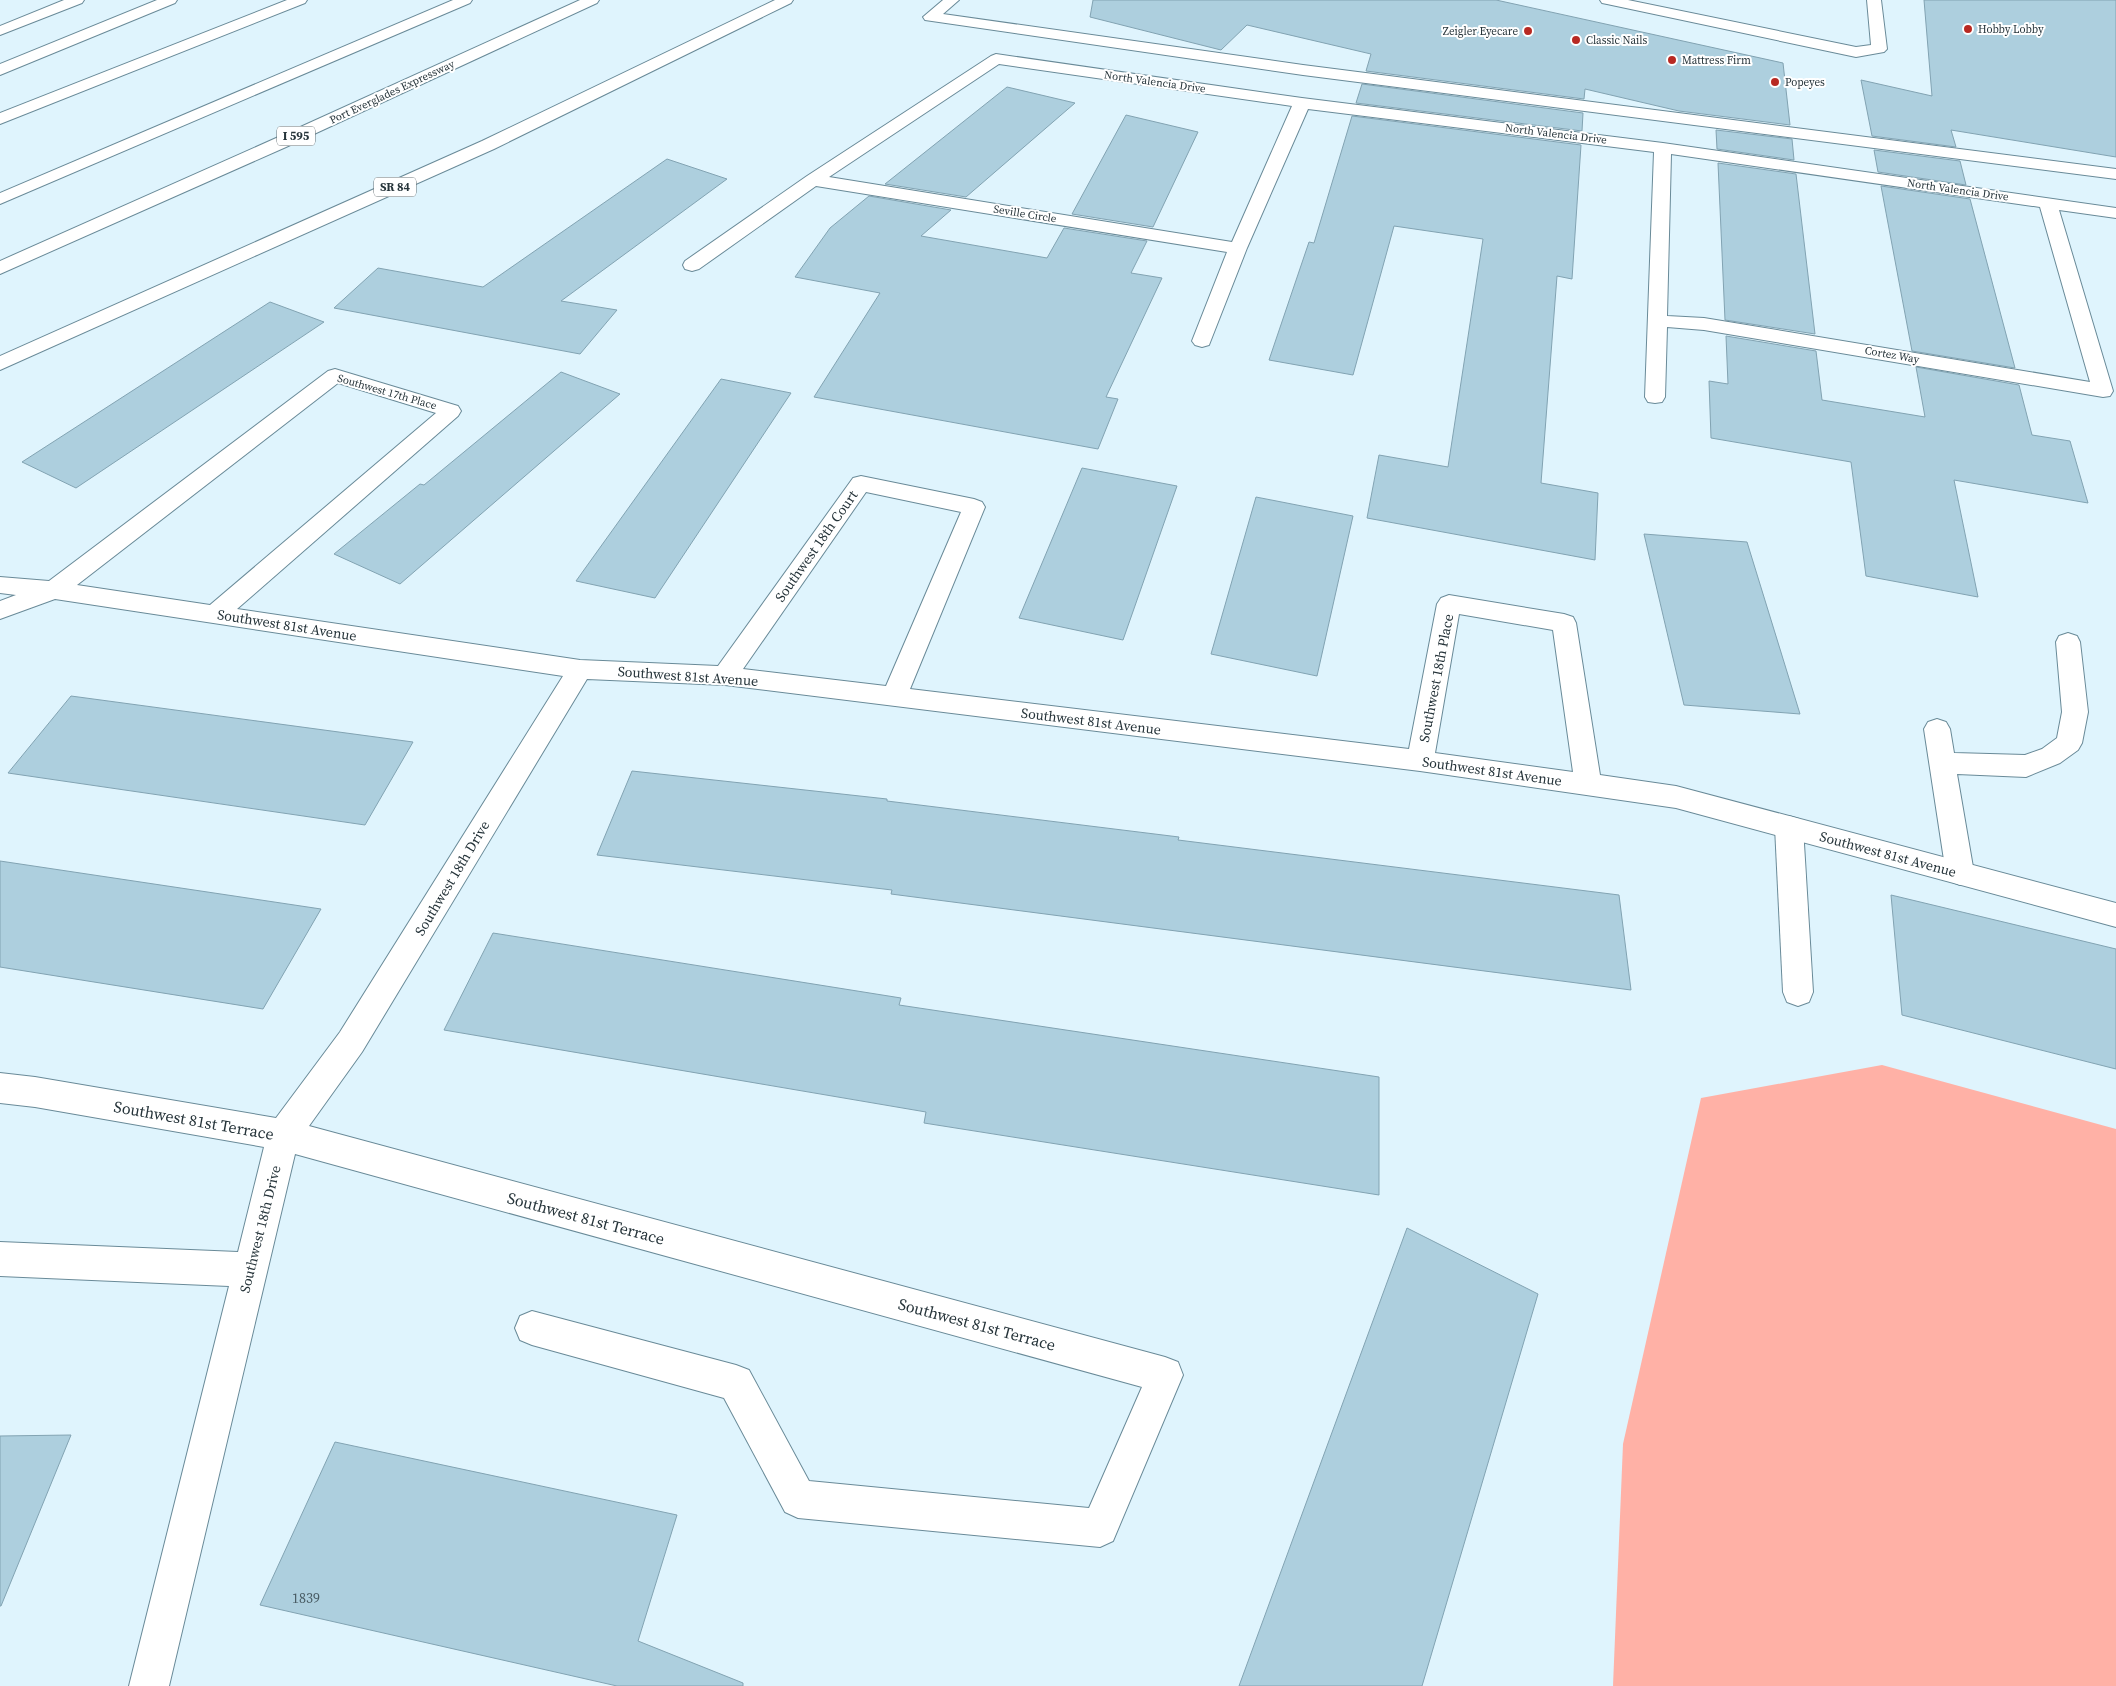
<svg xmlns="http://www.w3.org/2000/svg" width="2116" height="1686" font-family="'Source Serif 4',serif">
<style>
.green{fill:#ffb1a6}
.building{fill:#adcfde;stroke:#82a3b2}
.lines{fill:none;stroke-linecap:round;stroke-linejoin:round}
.service-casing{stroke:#698a98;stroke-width:2}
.minor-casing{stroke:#698a98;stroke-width:2}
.primary-casing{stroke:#698a98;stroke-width:2}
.motorway-casing{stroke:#698a98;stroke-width:2}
.service{fill:#fff;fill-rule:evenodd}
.minor{fill:#fff;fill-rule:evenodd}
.primary{fill:#fff;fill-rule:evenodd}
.motorway{fill:#fff;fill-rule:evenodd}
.poi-dot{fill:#b82922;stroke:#fff;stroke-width:2}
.labels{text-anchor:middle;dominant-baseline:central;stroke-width:4;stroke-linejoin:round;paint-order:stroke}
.far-poi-label{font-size:11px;fill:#26343a;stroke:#fff;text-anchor:start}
.far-street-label{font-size:11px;fill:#26343a;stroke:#fff}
.shield{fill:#fff;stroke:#677175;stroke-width:1}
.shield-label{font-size:12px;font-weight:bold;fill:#26343a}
.street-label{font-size:14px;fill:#26343a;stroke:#fff}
.near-number-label{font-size:14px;fill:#485b63}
.near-street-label{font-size:16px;fill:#26343a;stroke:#fff}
</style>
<rect width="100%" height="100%" fill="#dff4fd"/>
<path class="green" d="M1882 1065 2116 1129V1686H1613L1623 1444 1701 1098Z"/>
<g class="building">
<path d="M1093 0H1496L1783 63 1790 125 1679 111 1585 89 1584 99 1366 71 1371 54 1247 25 1221 50 1090 17Z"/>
<path d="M1924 0H2116V157L1951 130 1956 147 1872 136 1861 80 1932 96Z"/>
<path d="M1362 84 1583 113 1582 131 1356 103Z"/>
<path d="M1007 87 1075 103 966 197 885 184Z"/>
<path d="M1126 115 1198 132 1153 227 1072 214Z"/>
<path d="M1352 116 1581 145 1572 279 1557 276 1541 483 1598 493 1595 560 1367 518 1379 455 1448 467 1483 239 1394 226 1353 375 1269 360 1309 242 1314 243Z"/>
<path d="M1716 130 1792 139 1794 160 1717 149Z"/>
<path d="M1874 150 1960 161 1966 185 1878 172Z"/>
<path d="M667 159 727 179 561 301 617 310 580 354 334 308 378 268 483 287Z"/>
<path d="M1718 163 1796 174 1815 334 1725 320Z"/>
<path d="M1881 186 1970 199 2015 368 1912 351Z"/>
<path d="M869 196 951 210 921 236 1047 258 1064 228 1147 241 1131 273 1162 278 1106 397 1118 399 1098 449 814 397 880 293 795 277 830 228Z"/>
<path d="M270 302 324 322 76 488 22 462Z"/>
<path d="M1726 336 1816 351 1822 400 1925 417 1916 367 2019 385 2032 435 2070 441 2088 503 1954 480 1978 597 1866 576 1851 462 1711 438 1709 381 1728 384Z"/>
<path d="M561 372 620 394 400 584 334 554 420 484 424 485Z"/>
<path d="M721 379 791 393 655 598 576 581Z"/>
<path d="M1082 468 1177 486 1123 640 1019 618Z"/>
<path d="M1256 497 1353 516 1317 676 1211 654Z"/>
<path d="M1644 534 1747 542 1800 714 1684 705Z"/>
<path d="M71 696 413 742 365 825 8 773Z"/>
<path d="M632 771 887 799V801L1179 837 1178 840 1619 895 1631 990 891 894 892 890 597 855Z"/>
<path d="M0 861 321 909 263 1009 0 967Z"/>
<path d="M1891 895 2116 949V1069L1902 1015Z"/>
<path d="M493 933 901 998 899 1005 1379 1077V1195L924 1123 926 1112 444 1030Z"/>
<path d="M1407 1228 1538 1294 1422 1686H1239Z"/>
<path d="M71 1435 1 1606H0V1436Z"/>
<path d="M335 1442 677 1515 638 1641 743 1683V1686H617L260 1605Z"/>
</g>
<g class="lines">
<defs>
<g id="service">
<path d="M943 0H959L943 14 1303 65 2116 169V179L1303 75 925 20 923 17Z"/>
<path d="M1600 0H1628L1856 47 1871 45 1867 0H1881L1887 49 1884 52 1856 57 1607 4 1602 3Z"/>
<path d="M2068 633 2077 636 2080 642 2088 712 2082 743 2078 750 2060 763 2026 777 1957 774 1974 873 1970 881 1960 885 1950 881 1946 873 1924 729 1928 722 1937 719 1946 722 1950 729 1954 753 2025 755 2042 749 2057 738 2062 712 2056 642 2059 636Z"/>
<path d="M1789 816 1799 819 1803 827 1813 992 1809 1002 1798 1006 1787 1002 1783 992 1775 827 1779 819Z"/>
</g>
<g id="minor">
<path d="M996 54 1302 98 1663 143 2116 208V218L2059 210 2113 391 2110 396 2103 397 1704 330 1667 327 1665 397 1662 402 1655 403 1648 402 1645 397 1654 152 1308 109 1247 248 1209 345 1202 347 1195 345 1192 341 1227 252 816 186 699 269 692 271 685 269 683 265 685 261 807 176 991 56ZM999 64 1292 106 1232 242 829 177ZM1671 154 2040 207 2090 382 1704 318 1667 316Z"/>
<path d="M335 369 458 406 461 411 458 416 237 609 580 660 718 666 853 478 861 476 974 499 982 502 985 507 910 689 1409 749 1437 604 1441 598 1449 595 1564 614 1573 617 1576 623 1600 775 1676 786 2116 903V927L1676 808 1420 771 725 685 587 679 362 1052 309 1126 1165 1357 1178 1362 1183 1375 1113 1541 1100 1547 798 1518 785 1512 724 1398 532 1345 520 1340 515 1328 520 1316 532 1311 736 1365 749 1370 809 1481 1089 1508 1142 1387 295 1154 169 1686H129L229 1286 0 1276V1242L238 1252 264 1147 35 1107 0 1103V1073L35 1077 276 1118 340 1032 563 676 55 599 0 619V601L16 595 0 593V577L49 581 328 371ZM338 383 436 413 210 605 77 585ZM866 492 961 512 886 686 743 669ZM1459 614 1553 630 1573 772 1435 753Z"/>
</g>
<path id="primary" d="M775 0H793L791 3 494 149 0 370V356L482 141Z"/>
<g id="motorway">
<path d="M64 0H84L82 3 0 35V26Z"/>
<path d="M157 0H177L175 3 0 75V64Z"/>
<path d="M287 0H307L305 3 0 124V113Z"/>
<path d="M453 0H472L470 3 0 204V193Z"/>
<path d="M580 0H599L597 3 286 147 0 274V261L274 139Z"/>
</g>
</defs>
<use href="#service" class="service-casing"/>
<use href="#minor" class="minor-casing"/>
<use href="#primary" class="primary-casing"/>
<use href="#motorway" class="motorway-casing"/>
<use href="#service" class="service"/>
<use href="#minor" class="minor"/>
<use href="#primary" class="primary"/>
<use href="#motorway" class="motorway"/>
</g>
<g class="poi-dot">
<circle cx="1968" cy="29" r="5"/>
<circle cx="1528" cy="31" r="5"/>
<circle cx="1576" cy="40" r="5"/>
<circle cx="1672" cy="60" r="5"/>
<circle cx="1775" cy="82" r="5"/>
</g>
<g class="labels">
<g class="far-poi-label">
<text x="1978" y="29">Hobby Lobby</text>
<text x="1518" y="31" text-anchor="end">Zeigler Eyecare</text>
<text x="1586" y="40">Classic Nails</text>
<text x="1682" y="60">Mattress Firm</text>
<text x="1785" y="82">Popeyes</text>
</g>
<g class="far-street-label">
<text transform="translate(1155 82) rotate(8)">North Valencia Drive</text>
<text transform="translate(392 92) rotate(-25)">Port Everglades Expressway</text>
<text transform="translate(1556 134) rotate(7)">North Valencia Drive</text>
<text transform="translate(1958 190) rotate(8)">North Valencia Drive</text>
<text transform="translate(1025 214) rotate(9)">Seville Circle</text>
<text transform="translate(1892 355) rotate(10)">Cortez Way</text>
<text transform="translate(387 392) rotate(16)">Southwest 17th Place</text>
</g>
<g class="shield">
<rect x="277" y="126.5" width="38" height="19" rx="4"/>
<rect x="374" y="177.5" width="42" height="19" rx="4"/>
</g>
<g class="shield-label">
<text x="296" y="136">I 595</text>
<text x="395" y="187">SR 84</text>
</g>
<g class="street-label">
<text transform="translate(816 546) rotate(-55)">Southwest 18th Court</text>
<text transform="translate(287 625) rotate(9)">Southwest 81st Avenue</text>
<text transform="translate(688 676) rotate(4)">Southwest 81st Avenue</text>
<text transform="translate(1436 678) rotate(-79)">Southwest 18th Place</text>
<text transform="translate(1091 721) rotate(7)">Southwest 81st Avenue</text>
<text transform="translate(1492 771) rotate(8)">Southwest 81st Avenue</text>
<text transform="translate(1888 854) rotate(15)">Southwest 81st Avenue</text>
<text transform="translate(452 878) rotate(-59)">Southwest 18th Drive</text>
<text transform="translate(260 1229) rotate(-76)">Southwest 18th Drive</text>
</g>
<g class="near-number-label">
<text x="306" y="1598">1839</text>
</g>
<g class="near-street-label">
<text transform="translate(194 1120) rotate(10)">Southwest 81st Terrace</text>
<text transform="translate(586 1218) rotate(15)">Southwest 81st Terrace</text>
<text transform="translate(977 1324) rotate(15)">Southwest 81st Terrace</text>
</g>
</g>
</svg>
